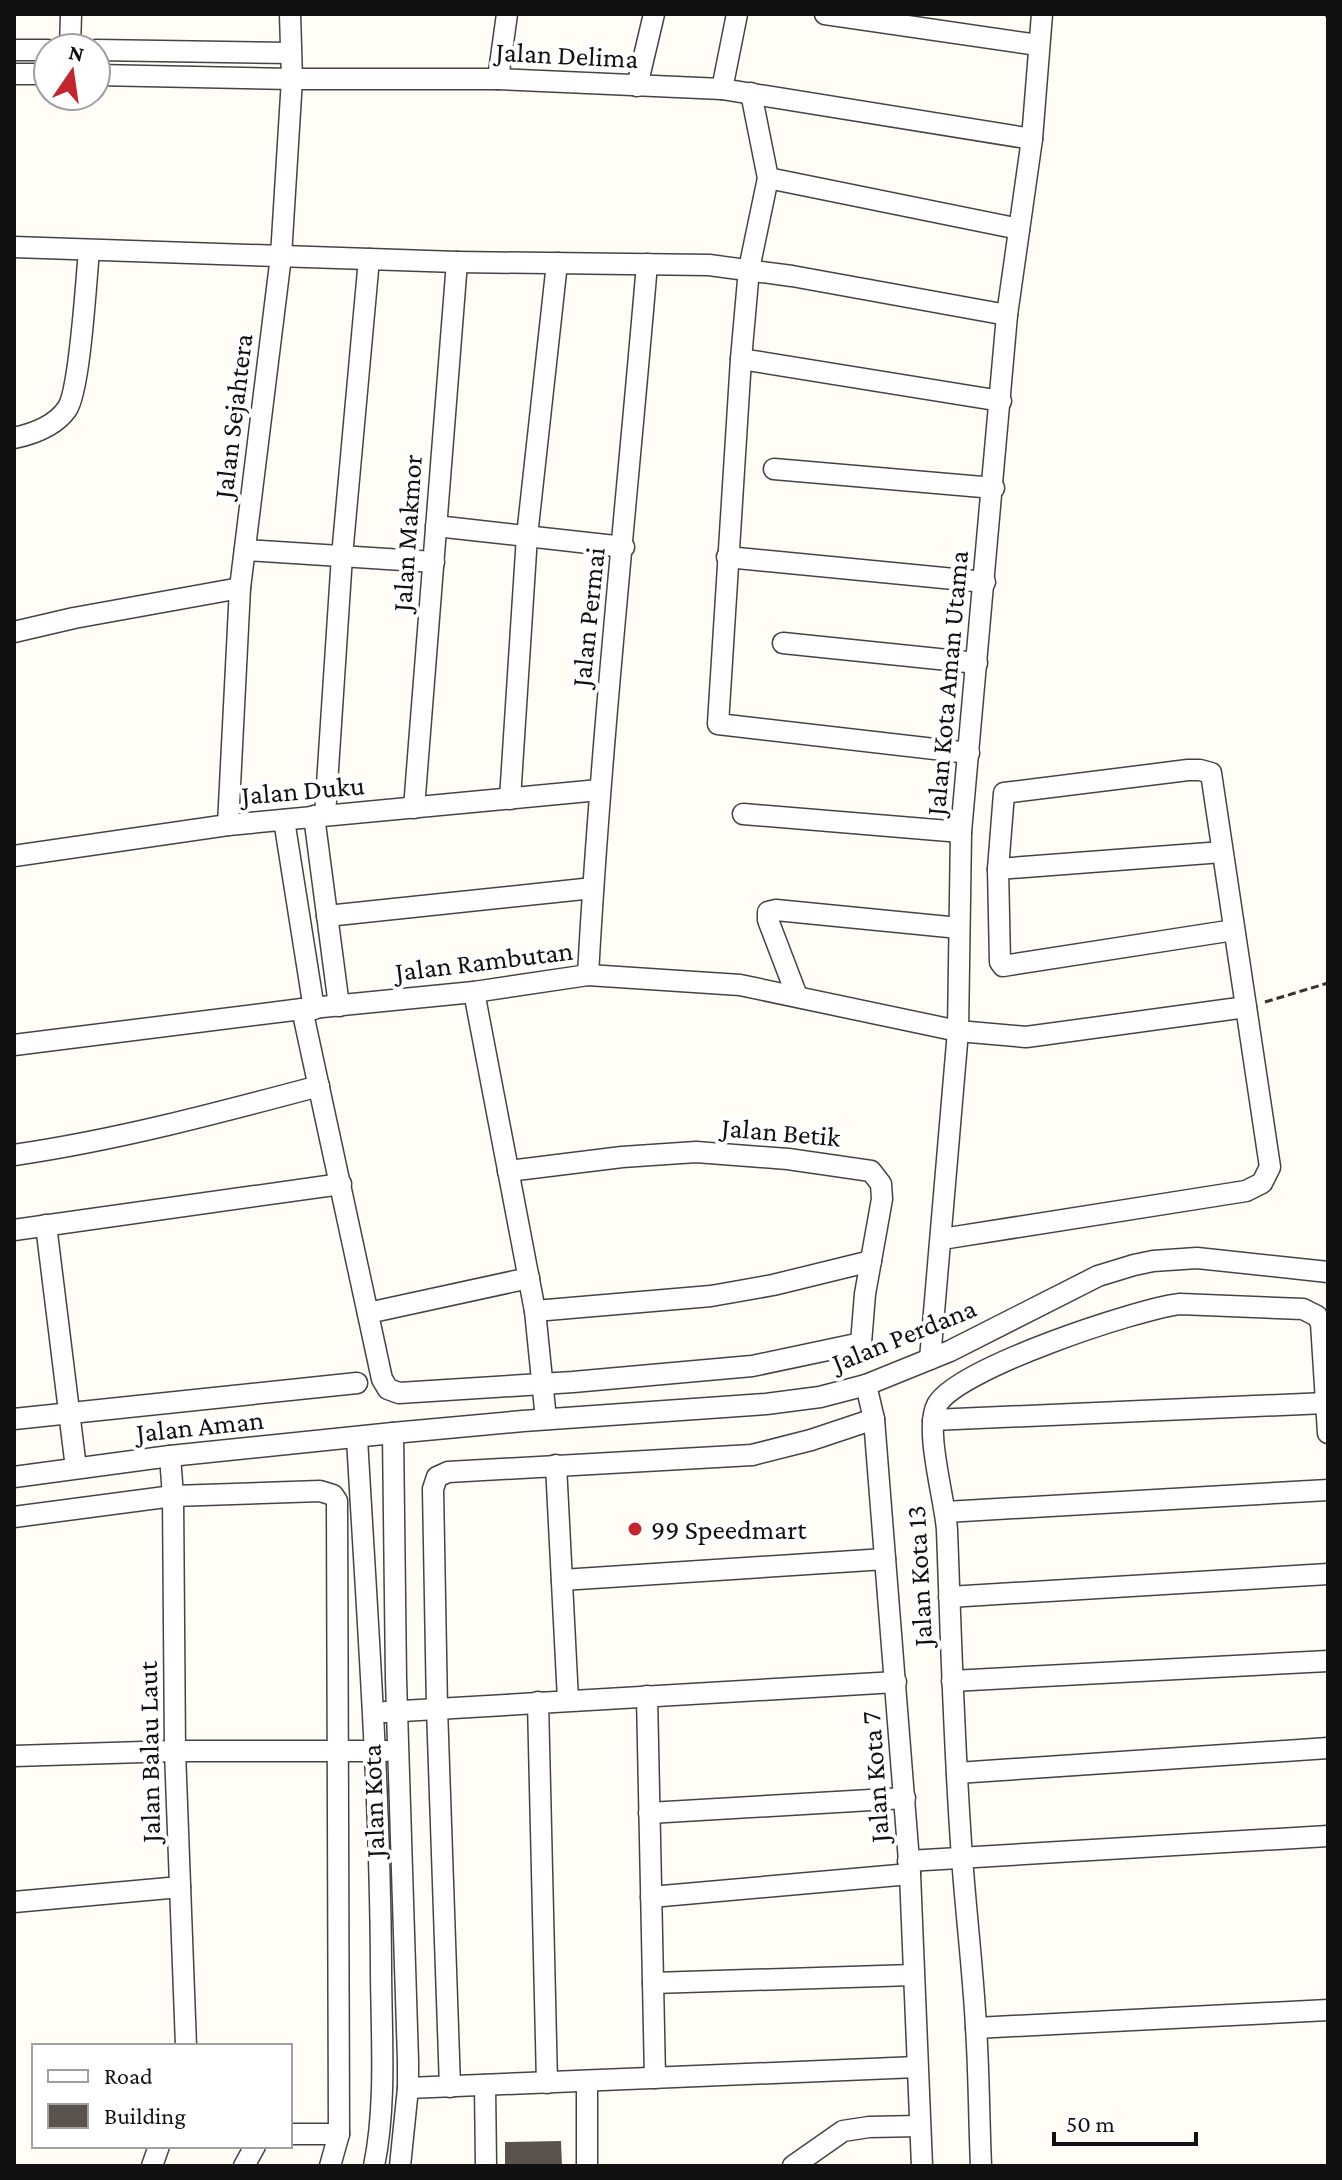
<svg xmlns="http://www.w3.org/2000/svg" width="1342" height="2180" font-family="'Crimson Pro',serif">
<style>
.building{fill:#5a524d}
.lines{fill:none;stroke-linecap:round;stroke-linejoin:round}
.minor-casing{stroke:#444;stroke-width:23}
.path{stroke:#333;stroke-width:3;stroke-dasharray:8 4;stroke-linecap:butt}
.minor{stroke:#fff;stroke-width:20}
.poi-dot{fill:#c4262e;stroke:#fff;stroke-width:3}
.labels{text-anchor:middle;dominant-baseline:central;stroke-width:8;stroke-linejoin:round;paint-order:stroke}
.street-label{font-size:28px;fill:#111;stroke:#fff}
.poi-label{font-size:28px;fill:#111;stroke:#fff;text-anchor:start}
</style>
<rect width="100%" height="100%" fill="#fffdf5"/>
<path class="building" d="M561 2141 562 2166H505V2142Z"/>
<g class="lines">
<defs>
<g id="minor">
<path d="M825 14 1038 45"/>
<path d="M70 48 71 14"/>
<path d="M14 50H48"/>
<path d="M96 50 290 53"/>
<path d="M14 74H48"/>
<path d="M96 75 292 79H498L722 89 1032 139"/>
<path d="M498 79 507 14"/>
<path d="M637 86 654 14"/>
<path d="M722 89 737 14"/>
<path d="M751 93 768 178 749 269 741 359 718 724 969 753"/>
<path d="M768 178 1019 229"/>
<path d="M14 247 457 262 709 265 792 276 1007 315"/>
<path d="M741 359 1001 401"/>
<path d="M14 438C33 434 55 426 67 409 80 390 86 281 89 251"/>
<path d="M774 469 994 488"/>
<path d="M436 526 624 547"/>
<path d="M245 550 434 562"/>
<path d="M727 557 985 582"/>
<path d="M14 632 74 618 240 588"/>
<path d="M783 643 977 663"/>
<path d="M510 799 527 536 557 263"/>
<path d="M414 808 457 262"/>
<path d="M743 814 961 832"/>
<path d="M325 815 342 556 369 259"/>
<path d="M314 816 339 1006"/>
<path d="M284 820 314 1009"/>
<path d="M228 825 240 588 281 256 292 79 290 14"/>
<path d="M14 856 228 825 599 790"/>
<path d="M998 869 1222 852"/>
<path d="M327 916 593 888"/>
<path d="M588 975C601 738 627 501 647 264"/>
<path d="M474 992 535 1311 546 1419"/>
<path d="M797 996 768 920V912L776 910 959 928"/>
<path d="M302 1009 382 1379 388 1389 399 1393 573 1382 752 1366 861 1343 865 1294 882 1199 881 1184 871 1171 788 1159 696 1152 622 1157 508 1171"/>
<path d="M14 1045 302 1009 474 992 588 975 740 985 958 1031 1026 1037 1246 1007"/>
<path d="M14 1155C117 1140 218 1113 319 1086"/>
<path d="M46 1225 76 1468"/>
<path d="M14 1230 341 1184"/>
<path d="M942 1239 1246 1191 1262 1183 1270 1167 1211 773 1200 770H1188L1004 793 998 869 1000 962 1003 966 1234 930"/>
<path d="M535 1311 711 1296 773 1285 871 1261"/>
<path d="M368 1313 529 1278"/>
<path d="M930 1359 958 1031 961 832 1007 315 1032 139 1042 14"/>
<path d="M866 1385 874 1419 910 1874 922 2166"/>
<path d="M14 1419 357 1383"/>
<path d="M933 1420 1326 1403"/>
<path d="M393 1433 396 1679 408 2061V2088L400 2166"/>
<path d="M357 1438C367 1614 380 1790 381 1966 381 2030 387 2103 374 2166"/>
<path d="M170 1456 173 1496 175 1751 186 2046"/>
<path d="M556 1465 568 1700"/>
<path d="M14 1477 170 1456 393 1433 523 1421 766 1404 820 1397 866 1385 950 1351 1098 1276 1134 1265 1153 1261 1197 1258 1328 1272"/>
<path d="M946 1512 1328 1490"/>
<path d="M14 1517 173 1496 320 1491 333 1495 337 1501 339 2134 330 2166"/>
<path d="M562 1580 885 1559"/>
<path d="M949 1597 1328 1574"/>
<path d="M952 1681 1328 1661"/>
<path d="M647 1696 655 2078"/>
<path d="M538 1702 547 2083"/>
<path d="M385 1712 896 1682"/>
<path d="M14 1756 175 1751H386"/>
<path d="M957 1773 1328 1748"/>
<path d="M649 1813 905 1798"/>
<path d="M908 1861 1328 1836"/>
<path d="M651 1897 910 1874"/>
<path d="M14 1902 180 1887"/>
<path d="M653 1983 913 1975"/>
<path d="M976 2028 1328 2010"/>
<path d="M587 2081V2166"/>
<path d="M485 2085 486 2166"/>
<path d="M450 2087 437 1708 433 1489 437 1477 448 1472 752 1455 811 1440 874 1419"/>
<path d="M408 2088 917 2067"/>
<path d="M290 2134H339"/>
<path d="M152 2166 159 2146"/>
<path d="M244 2166 255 2146"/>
<path d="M793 2166 843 2131 869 2127 919 2126"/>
<path d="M981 2166C979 2120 979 2073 976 2027 973 1970 966 1914 962 1857 954 1749 951 1639 947 1530 945 1500 924 1429 937 1405 956 1369 1137 1309 1180 1304L1303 1309 1317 1316 1321 1323 1328 1433"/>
</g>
</defs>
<use href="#minor" class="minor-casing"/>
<g class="path">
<path d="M1326 14 1328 19"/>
<path d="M1265 1002 1328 983"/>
</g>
<use href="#minor" class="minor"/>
</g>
<circle class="poi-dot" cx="635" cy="1529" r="8"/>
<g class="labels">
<g class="street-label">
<text transform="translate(567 55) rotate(3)">Jalan Delima</text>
<text transform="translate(233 416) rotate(-83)">Jalan Sejahtera</text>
<text transform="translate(407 533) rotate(-86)">Jalan Makmor</text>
<text transform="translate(588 617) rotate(-84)">Jalan Permai</text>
<text transform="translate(947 683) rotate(-85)">Jalan Kota Aman Utama</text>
<text transform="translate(303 790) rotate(-5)">Jalan Duku</text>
<text transform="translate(484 961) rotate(-7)">Jalan Rambutan</text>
<text transform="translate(781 1132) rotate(5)">Jalan Betik</text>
<text transform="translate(904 1335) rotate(-22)">Jalan Perdana</text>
<text transform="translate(200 1426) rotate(-6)">Jalan Aman</text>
<text transform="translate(919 1576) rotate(-93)">Jalan Kota 13</text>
<text transform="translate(149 1752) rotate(-91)">Jalan Balau Laut</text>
<text transform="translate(875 1777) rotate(-94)">Jalan Kota 7</text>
<text transform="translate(373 1801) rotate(-92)">Jalan Kota</text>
</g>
<g class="poi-label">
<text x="651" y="1529">99 Speedmart</text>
</g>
</g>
<rect width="1342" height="2180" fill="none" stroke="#111111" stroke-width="32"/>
<rect x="32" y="2044" width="260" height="104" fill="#ffffff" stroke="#a0a0a0" stroke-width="2"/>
<rect x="48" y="2070" width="40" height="12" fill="#ffffff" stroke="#a0a0a0" stroke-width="2"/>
<text x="104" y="2084" font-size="24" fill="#111111">Road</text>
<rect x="48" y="2104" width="40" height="24" fill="#5a524d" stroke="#a0a0a0" stroke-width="2"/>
<text x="104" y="2124" font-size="24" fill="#111111">Building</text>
<g transform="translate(72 72) rotate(13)"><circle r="38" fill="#ffffff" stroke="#a0a0a0" stroke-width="2"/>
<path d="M0-6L14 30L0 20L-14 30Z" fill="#c4262e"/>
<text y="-12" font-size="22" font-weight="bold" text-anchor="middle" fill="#111111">N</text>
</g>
<path d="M1054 2132v12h142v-12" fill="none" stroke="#111111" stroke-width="4"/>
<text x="1066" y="2132" font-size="24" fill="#111111" stroke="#ffffff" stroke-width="6" paint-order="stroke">50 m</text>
</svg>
